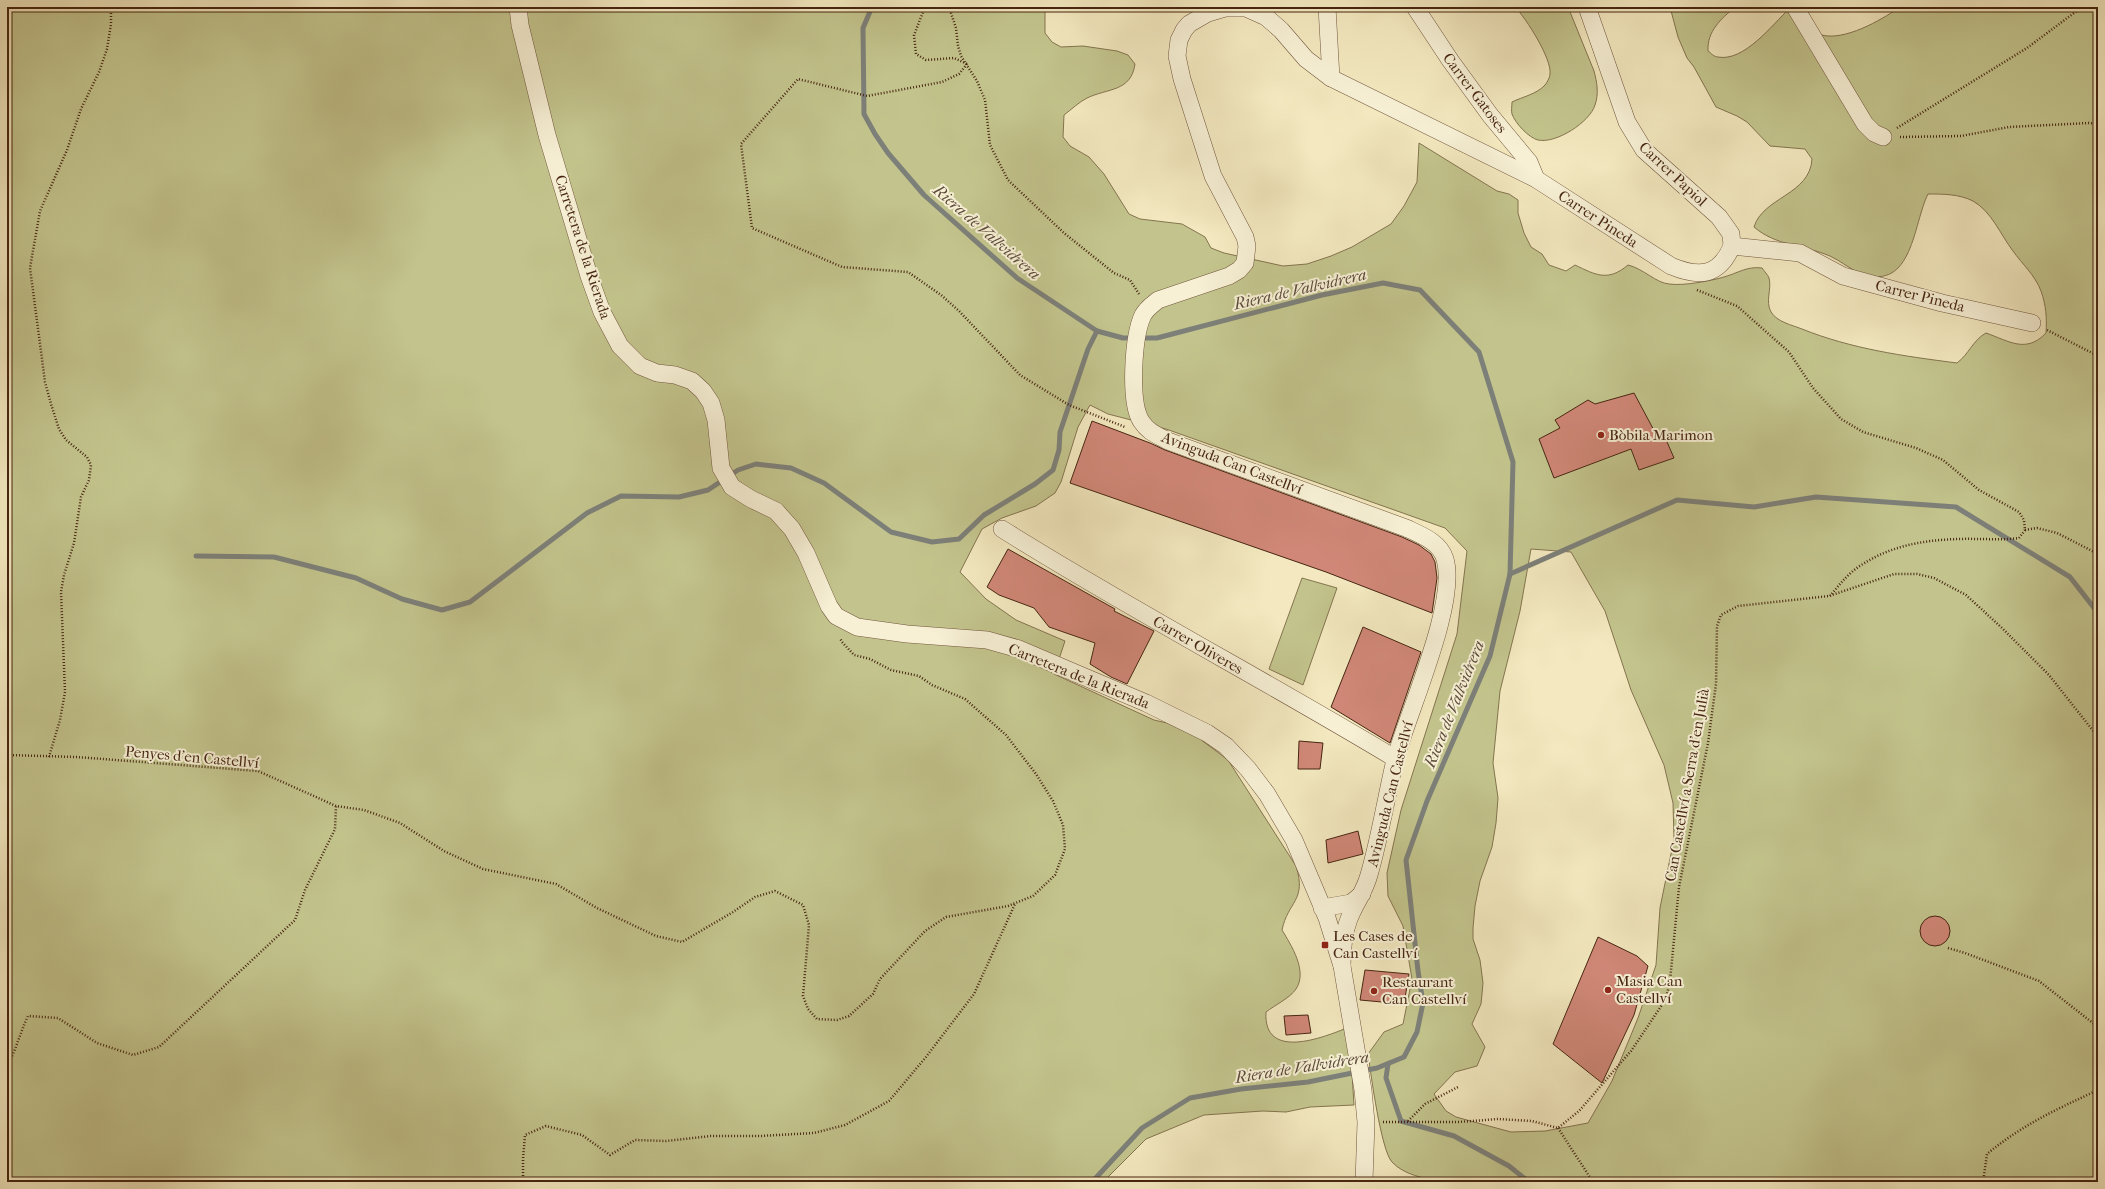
<svg xmlns="http://www.w3.org/2000/svg" width="2105" height="1189" font-family="'IM FELL French Canon',serif">
<style>
.green{fill:#c3c48d;stroke:#84744f;fill-rule:evenodd}
.lines{fill:none;stroke-linecap:round;stroke-linejoin:round}
.stream{stroke:#7d8079;stroke-width:5}
.building{fill:#d08777;stroke:#462511}
.minor-casing{stroke:#71563c;stroke-width:18}
.path{stroke:#462511;stroke-width:2.5;stroke-dasharray:1 2;stroke-linecap:butt}
.minor{stroke:#f7f0d5;stroke-width:17}
.poi-dot{fill:#8f2418;stroke:#f7f0d5;stroke-width:1.5}
.labels{text-anchor:middle;dominant-baseline:central;stroke-width:4;stroke-linejoin:round;paint-order:stroke}
.street-label{font-size:15px;fill:#462511;stroke:#f7f0d5}
.poi-label{font-size:15px;fill:#462511;stroke:#f7f0d5;text-anchor:start}
.water-label{font-size:16px;font-style:italic;fill:#5d4b3c;stroke:#f7f0d5}
</style>
<rect width="100%" height="100%" fill="#f3e8bf"/>
<filter id="stains"><feTurbulence type="fractalNoise" baseFrequency=".005" numOctaves="4"/><feColorMatrix values="0 0 0 0 .2 0 0 0 0 .09 0 0 0 0 .02 0 0 0 .5 -.17"/></filter>
<radialGradient id="worn" r=".72"><stop offset=".6" stop-color="#630" stop-opacity="0"/><stop offset="1" stop-color="#630" stop-opacity=".3"/></radialGradient>
<g class="green">
<path d="M7 7H1045V33L1052 42 1061 47 1083 46 1117 51 1128 55 1135 64C1131 92 1108 88 1087 98 1079 102 1072 109 1064 115L1063 137 1070 146 1089 157 1104 174 1129 214 1140 219 1182 224 1205 237 1211 248 1224 253 1283 266 1307 264 1331 256 1352 247 1391 224 1404 206 1417 182 1419 143 1497 191 1509 194 1518 200V213L1524 233 1531 247 1542 254 1549 265 1566 271 1575 265C1596 275 1608 282 1628 265 1644 269 1656 283 1669 284 1684 286 1710 281 1724 277 1738 273 1747 266 1762 268 1764 271 1768 275 1769 278 1772 289 1765 301 1771 312 1777 322 1792 325 1802 329 1852 349 1903 356 1957 363 1969 354 1973 340 1986 333 2009 341 2026 354 2046 333 2047 318 2046 305 2041 291 2035 275 2022 264 2013 251 2000 234 1992 212 1973 201 1959 194 1943 194 1928 194 1913 224 1913 291 1862 274 1851 270 1841 261 1830 256 1804 245 1776 246 1754 227 1763 197 1810 195 1812 159L1805 149 1770 146 1747 122 1737 116 1716 107 1694 67 1687 58 1678 37 1670 7H1735C1721 19 1707 31 1708 51 1711 53 1714 57 1718 57 1744 62 1772 25 1789 9 1797 16 1807 28 1816 33 1838 44 1876 23 1894 11L1892 7H2098V1182H1440C1424 1178 1404 1175 1392 1162 1381 1150 1371 1075 1368 1054L1384 1032 1403 1024 1412 979 1403 926 1388 896 1387 873 1401 810 1457 634 1467 551 1445 528 1166 429 1108 414 1090 405 1078 427 1061 482 1055 493 1036 506 1002 518 982 529 960 572 986 599 1016 620 1065 641 1054 674 1154 720 1167 723 1200 739 1228 760 1296 866C1307 901 1288 901 1282 930 1291 945 1308 971 1296 989 1290 998 1275 1005 1266 1012 1263 1061 1323 1038 1349 1027L1354 1105 1310 1107 1286 1112 1263 1111 1204 1115 1146 1139 1103 1182H7ZM1531 549 1571 552 1605 611 1631 690 1664 765 1673 803 1674 839 1660 908 1656 965 1638 1018 1612 1081 1588 1123 1545 1131 1511 1132 1456 1117 1446 1111 1434 1094 1455 1072 1477 1066 1485 1047 1472 1024 1481 1004 1482 994 1483 983 1480 960 1473 939V928L1475 906 1480 881 1492 847 1496 823 1498 798 1493 763 1500 691 1520 611Z"/>
<path d="M1515 7H1568L1594 71C1597 82 1599 94 1595 105 1590 122 1556 144 1538 140 1529 138 1515 123 1512 114 1511 111 1512 106 1512 102 1522 97 1537 94 1545 85 1547 83 1550 77 1550 74 1552 59 1526 18 1515 7Z"/>
<path d="M1302 578 1337 588 1303 685 1269 669Z"/>
</g>
<g class="lines">
<g class="stream">
<path d="M872 7 863 28 864 114 875 134 888 153 924 195 1017 278 1097 331 1123 338H1157L1322 295 1383 283 1420 290 1479 352 1513 462 1510 574 1490 656 1427 801 1406 860 1418 971 1423 1003 1417 1032 1404 1057 1377 1068 1308 1082 1241 1089 1190 1098 1142 1128 1092 1182"/>
<path d="M196 556 274 557 356 578 402 599 442 610 470 602 587 513 621 496 679 497 708 490 738 470 756 464 791 468 824 483 891 532 932 542 959 539 984 515 1035 484 1053 470 1059 450 1060 432 1088 349 1097 331"/>
<path d="M1510 574 1677 500 1754 507 1816 497 1956 507 2070 577 2098 613"/>
<path d="M1388 1064 1386 1078 1401 1121 1454 1136 1509 1166 1529 1182"/>
</g>
</g>
<g class="building">
<path d="M1634 393 1657 436 1664 435 1674 458 1639 470 1631 449 1554 478 1539 439 1560 428 1555 420 1588 400 1595 404Z"/>
<path d="M1092 421 1150 443 1165 450 1402 537 1419 545 1431 554 1435 562 1437 578 1432 613 1326 572 1070 483Z"/>
<path d="M1008 549 1115 609 1114 611 1154 631 1127 684 1111 677 1090 664 1095 643 1049 627 1034 608 999 595 987 587Z"/>
<path d="M1363 627 1421 652 1390 743 1331 707Z"/>
<path d="M1299 741 1323 743 1320 769H1298Z"/>
<path d="M1358 831 1363 854 1328 863 1326 840Z"/>
<circle cx="1935" cy="931" r="15"/>
<path d="M1598 937 1637 956 1648 966 1634 1015 1602 1083 1553 1044Z"/>
<path d="M1365 970 1409 974 1404 1004 1360 1000Z"/>
<path d="M1308 1015 1311 1033 1286 1035 1284 1016Z"/>
</g>
<g class="lines">
<defs>
<g id="minor">
<path d="M518 7 520 25 547 135 589 276 602 312 620 346 640 366 657 373 675 375 692 381 703 391 711 403 716 420 721 468 732 487 751 499 776 511 792 529 806 553 829 606 836 616 857 627 907 634 987 640 1019 649 1146 703 1207 733 1226 746 1248 769 1267 794 1294 840 1327 918 1342 966 1363 1090 1366 1122 1364 1182"/>
<path d="M1327 7 1331 78"/>
<path d="M1415 7 1450 60 1490 115 1529 162 1536 179"/>
<path d="M1587 7 1627 122 1644 150 1719 217 1731 234 1732 246"/>
<path d="M1795 7 1865 124 1874 133 1883 137"/>
<path d="M1732 246 1800 253 1843 276 1942 303 2032 323"/>
<path d="M1002 529C1131 610 1265 680 1396 759"/>
<path d="M1322 908 1351 903 1362 894"/>
<path d="M1342 966C1342 950 1343 934 1349 919 1355 903 1364 893 1369 875 1380 837 1386 798 1395 760 1408 712 1458 603 1445 559 1440 542 1421 535 1406 528L1168 441C1157 435 1148 432 1141 421 1129 401 1133 336 1143 315 1147 308 1152 305 1158 300L1229 276 1239 270 1245 263 1247 246 1245 237 1213 176 1182 79 1177 56 1179 40 1184 30 1189 24 1208 13 1225 8H1246L1266 17 1281 30 1306 59 1331 78 1536 179 1671 266C1700 278 1719 276 1732 246"/>
</g>
</defs>
<use href="#minor" class="minor-casing"/>
<g class="path">
<path d="M925 7 914 35 916 54 926 60 954 58 967 64"/>
<path d="M949 7 956 28 958 46 961 56 977 81 985 100 990 145 1008 180 1064 233 1114 273 1130 280 1139 294"/>
<path d="M967 64 959 74 942 82 867 96 798 79 741 144 752 228 842 267 908 272 941 295 959 311 1020 375 1069 405 1125 427"/>
<path d="M1897 128 2027 48 2082 7"/>
<path d="M1900 137 1961 136 2009 127 2089 123 2098 124"/>
<path d="M1697 290 1737 306 1789 352 1813 388 1841 419 1863 432 1916 448 1943 460 1979 490 2019 512 2024 520 2025 530 2019 538C2005 540 1992 539 1979 539 1939 538 1897 542 1863 564 1849 572 1840 584 1830 596"/>
<path d="M2047 330 2098 356"/>
<path d="M2025 530 2037 528 2057 533 2098 554"/>
<path d="M7 755 77 757 258 771 336 806 364 810 400 823 444 851 483 869 556 884 597 908 656 936 682 942 733 912 755 897 775 891 803 905 809 925 803 996 808 1009 817 1019 837 1020 849 1016 873 994 880 979 925 931 946 917 1008 906 1033 896 1055 875 1065 849 1063 825 1053 801 1036 774 1006 735 965 699 932 685 919 676 891 670 870 659 854 655 842 642 840 638"/>
<path d="M49 757 60 720 65 692 61 592 64 575 74 543 81 497 89 480 91 465 87 457 66 440 59 429 51 404 45 382 30 268 40 211 67 150 81 109 99 72 107 49 111 24V7"/>
<path d="M1948 948 1965 953 2039 981 2098 1027"/>
<path d="M7 1067C16 1050 20 1033 28 1016L58 1018 97 1043 133 1055 159 1047 295 920 305 890 335 829 336 806"/>
<path d="M1408 1121 1425 1104 1458 1087"/>
<path d="M1383 1122H1459L1498 1119 1532 1121 1558 1128 1579 1111 1631 1051 1666 999 1670 981 1679 887 1708 743 1716 684 1717 626 1721 615 1738 606 1829 596 1894 574H1917L1934 578 1966 595 2002 628 2049 675 2098 737"/>
<path d="M1558 1128 1593 1182"/>
<path d="M523 1182V1159L525 1135 546 1126 582 1135 610 1155 635 1140 666 1141 711 1136H760L814 1133 845 1125 889 1101 926 1057 974 994 1015 904"/>
<path d="M1983 1182 1987 1154C2022 1125 2057 1109 2098 1090"/>
</g>
<use href="#minor" class="minor"/>
</g>
<g class="poi-dot">
<circle cx="1601" cy="435" r="4"/>
<rect x="1321" y="941" width="8" height="8" rx="2"/>
<circle cx="1608" cy="990" r="4"/>
<circle cx="1374" cy="991" r="4"/>
</g>
<g class="labels">
<g class="street-label">
<text transform="translate(1475 93) rotate(53)">Carrer Gatoses</text>
<text transform="translate(1673 174) rotate(43)">Carrer Papiol</text>
<text transform="translate(1598 219) rotate(33)">Carrer Pineda</text>
<text transform="translate(583 247) rotate(72)">Carretera de la Rierada</text>
<text transform="translate(1920 296) rotate(14)">Carrer Pineda</text>
<text transform="translate(1232 463) rotate(21)">Avinguda Can Castellví</text>
<text transform="translate(1198 645) rotate(30)">Carrer Oliveres</text>
<text transform="translate(1079 676) rotate(22)">Carretera de la Rierada</text>
<text transform="translate(192 757) rotate(5)">Penyes d'en Castellví</text>
<text transform="translate(1687 785) rotate(-80)">Can Castellví a Serra d'en Julià</text>
<text transform="translate(1390 794) rotate(-76)">Avinguda Can Castellví</text>
</g>
<g class="poi-label">
<text x="1609" y="435">Bòbila Marimon</text>
<text x="1333" y="936">Les Cases de<tspan x="1333" dy="17">Can Castellví</tspan></text>
<text x="1616" y="981">Masia Can<tspan x="1616" dy="17">Castellví</tspan></text>
<text x="1382" y="982">Restaurant<tspan x="1382" dy="17">Can Castellví</tspan></text>
</g>
<g class="water-label">
<text transform="translate(987 232) rotate(41)">Riera de Vallvidrera</text>
<text transform="translate(1300 289) rotate(-13)">Riera de Vallvidrera</text>
<text transform="translate(1454 704) rotate(-68)">Riera de Vallvidrera</text>
<text transform="translate(1302 1067) rotate(-9)">Riera de Vallvidrera</text>
</g>
</g>
<rect width="2105" height="1189" fill="none" stroke="#f3e8bf" stroke-width="24"/>
<rect x="8" y="8" width="2089" height="1173" fill="none" stroke="#462511" stroke-width="2"/>
<rect x="12" y="12" width="2081" height="1165" fill="none" stroke="#462511"/>
<rect width="100%" height="100%" filter="url(#stains)"/>
<rect width="100%" height="100%" fill="url(#worn)"/>
</svg>
